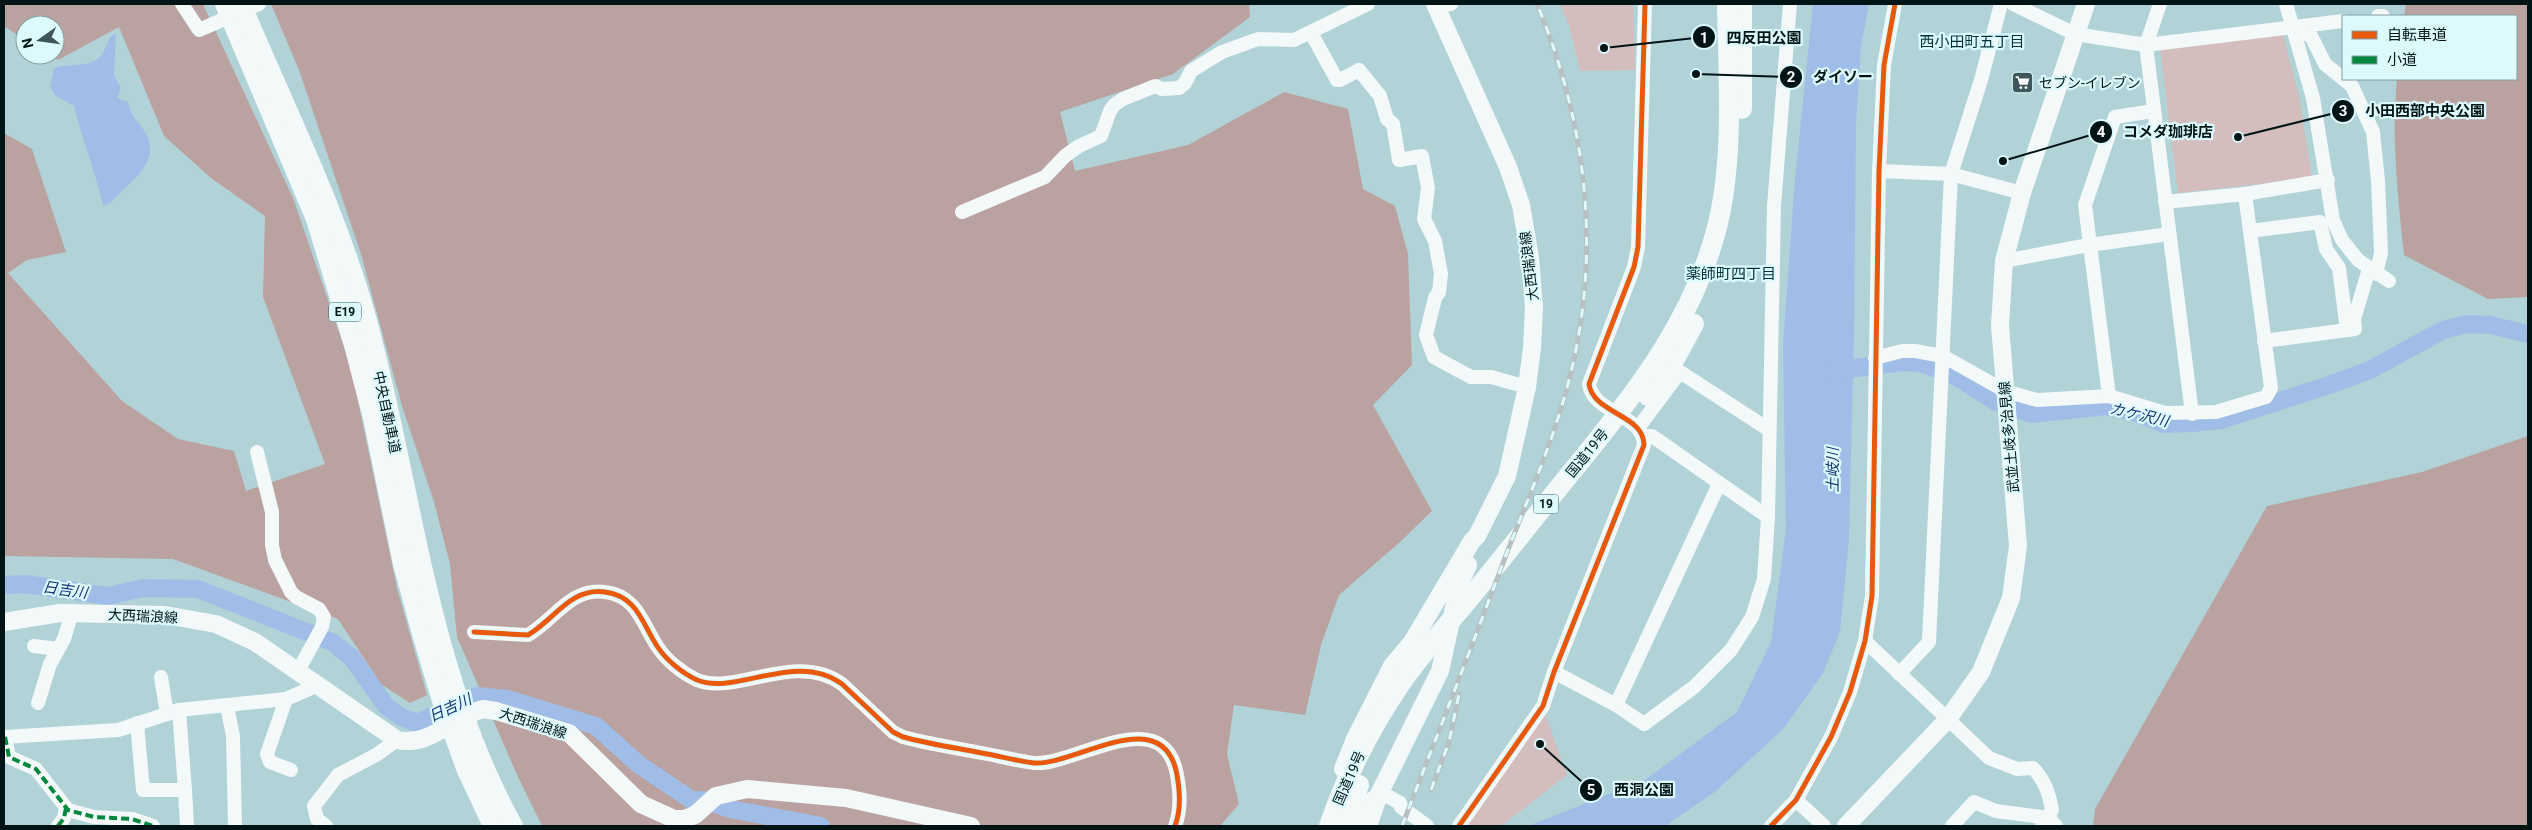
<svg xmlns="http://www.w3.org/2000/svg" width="2532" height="830" font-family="Roboto,'Noto Sans JP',sans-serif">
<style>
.green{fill:#d4bebd}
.forest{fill:#baa2a1}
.water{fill:#a0bde7}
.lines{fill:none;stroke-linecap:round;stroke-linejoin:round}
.river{stroke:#a0bde7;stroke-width:18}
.minor{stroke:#f3f8f9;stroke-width:14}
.major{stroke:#f3f8f9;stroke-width:18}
.highway{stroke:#f3f8f9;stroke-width:20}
.rail-casing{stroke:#b7c0c2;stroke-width:5}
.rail{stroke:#dcfafe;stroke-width:3;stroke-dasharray:9;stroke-linecap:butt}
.quiet{stroke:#00873e;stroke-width:4;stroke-dasharray:8 4;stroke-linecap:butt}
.cycleway-casing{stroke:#dcfafe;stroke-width:8}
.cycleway{stroke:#e8590c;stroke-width:5}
.labels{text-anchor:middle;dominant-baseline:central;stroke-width:4.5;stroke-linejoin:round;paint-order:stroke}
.shield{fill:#dcfafe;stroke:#42595c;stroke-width:1}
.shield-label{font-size:12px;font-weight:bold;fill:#001416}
.poi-label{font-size:14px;fill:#001416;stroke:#dcfafe;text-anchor:start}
.street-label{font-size:14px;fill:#001416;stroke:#dcfafe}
.neighbourhood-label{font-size:15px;fill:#003236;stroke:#dcfafe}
.water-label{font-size:15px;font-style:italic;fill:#173073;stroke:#dcfafe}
.leader{fill:none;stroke:#001416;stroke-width:2}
.callout-dot{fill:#001416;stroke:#dcfafe;stroke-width:2}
.mark-label{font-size:15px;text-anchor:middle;font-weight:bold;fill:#fff}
.callout-label{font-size:15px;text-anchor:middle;font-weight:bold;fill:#001416;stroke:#dcfafe;stroke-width:4.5;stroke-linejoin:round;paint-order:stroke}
</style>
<rect width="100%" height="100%" fill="#b1d2d7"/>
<g class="green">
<path d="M1560 4H1633L1635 70 1580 71 1569 26Z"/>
<path d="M2282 32 2299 96 2312 178 2178 193 2160 48Z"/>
<path d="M1545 714 1567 775 1501 826H1467Z"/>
</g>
<g class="forest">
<path d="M4 4H203L293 198 351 367 397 588 427 695 410 703 381 684 338 619 173 559 4 556V133L32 149 66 252 27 260 8 273 122 401 178 439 234 451 246 491 325 464 263 297 265 216 211 178 164 136 119 27 58 60 50 55H55V25H25V40L4 26Z"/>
<path d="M271 4H1249L1250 17 1173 74 1060 112 1075 171 1188 145 1284 92 1348 109 1363 189 1395 206 1408 254 1412 365 1373 405 1432 511 1400 542 1339 595 1321 645 1305 715 1234 705 1227 754 1239 804 1220 826H542L518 777 457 637 450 564 434 502 402 406 361 254 299 70Z"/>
<path d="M2406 4H2528V297L2488 299 2404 255C2398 197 2391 138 2397 79H2516V16H2404Z"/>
<path d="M2528 436V826H2093L2095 809 2267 506 2422 472Z"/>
</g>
<g class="water">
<path d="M1813 4H1869L1861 46 1856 126 1854 333 1849 538 1840 632 1823 673 1784 728 1716 791 1665 826H1528L1645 780 1737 712 1771 642 1786 530 1783 345 1795 179Z"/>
<path d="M116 33 114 76 121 88 117 98 128 102C132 118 135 117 143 129 165 160 131 181 110 203L103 206C96 172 82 140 74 106L56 96 50 87 54 68C69 63 86 68 99 58 107 51 106 38 116 33Z"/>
</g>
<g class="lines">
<g class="river">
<path d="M1832 371 1903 362 1921 363 1955 376 1996 402 2032 414 2105 406 2134 412 2165 424 2192 423 2221 420 2329 385 2370 370 2443 330 2467 324 2490 325 2528 334"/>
<path d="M4 585 25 584 108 596 143 588 198 589 332 642 351 657 386 706 401 717 417 723 477 696 508 699 596 726 638 764 693 801 704 800 730 809 821 826"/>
</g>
<g class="minor">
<path d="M182 4 199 30 259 4"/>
<path d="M2013 4 2075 34 2146 45 2343 21"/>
<path d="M2160 4 2146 45 2192 414"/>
<path d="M2286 4 2313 98 2333 220 2342 240 2358 260 2389 281"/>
<path d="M1436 6 1451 4"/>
<path d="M2378 16H2383"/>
<path d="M2293 28 2311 36 2325 64 2352 86 2373 132 2378 181 2381 253 2376 274"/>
<path d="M1311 33 1337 80H1340L1359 70 1380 96 1387 119 1393 124 1399 160 1422 156 1428 188 1424 219 1435 241 1441 274 1439 292 1435 298 1426 335 1434 357 1471 377H1491L1527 387"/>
<path d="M1879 171 1951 174 2022 193"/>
<path d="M2165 202 2245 194 2328 180"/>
<path d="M962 212 1045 177 1065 156 1079 146 1101 136 1110 111 1114 105 1123 99 1155 86 1162 89 1179 88 1185 83 1191 71 1222 52 1258 39 1294 40 1368 4"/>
<path d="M2250 231 2320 222 2326 249 2339 268 2347 330 2264 341"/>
<path d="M2004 261 2089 245 2169 234"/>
<path d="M2350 330 2355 329 2354 319 2369 269"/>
<path d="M1875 358 1902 351H1915L1943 356 2005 391 2037 400 2109 396 2165 413 2216 412 2266 397 2271 388 2245 194"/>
<path d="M2109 396 2085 205 2115 117 2153 111"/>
<path d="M1638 428 1680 372 1768 429"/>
<path d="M1644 436H1652L1768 517"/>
<path d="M257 452 272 512V545L275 560 291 592 296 597 319 609 324 617 322 627 298 671"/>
<path d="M474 632 528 635C554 620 571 587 605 592 637 596 642 623 657 646 666 660 682 673 697 680 736 696 796 650 842 684L893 732 903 737C929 744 956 748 982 753 999 756 1017 761 1034 763 1074 766 1159 703 1176 770 1180 789 1182 808 1175 826"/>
<path d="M1865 641 1989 758 2017 769 2033 768C2045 781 2049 793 2052 810L2042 826"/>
<path d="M34 646 58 649"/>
<path d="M1554 672 1616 705 1644 724 1694 687 1731 650 1752 617 1764 579 1768 517 1774 206 1790 4"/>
<path d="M1899 674 1929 642 1951 174 1981 80 2001 4"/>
<path d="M161 677 167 714"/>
<path d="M286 699 267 754 270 762 291 770"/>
<path d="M38 703 50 664 64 639 72 613"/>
<path d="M1616 705 1719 484"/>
<path d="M227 706 233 736 235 826"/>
<path d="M179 710 185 790"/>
<path d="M137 723 143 790H185L187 826"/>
<path d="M4 737 118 730 179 710 286 699 318 685"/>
<path d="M5 737 9 757 36 769 68 810 94 817 132 819 153 826"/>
<path d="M1796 800 1824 826"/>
<path d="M58 826 64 818 66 808"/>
<path d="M326 826 317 819 314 806 338 775 376 755 397 740"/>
<path d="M1359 826 1368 802 1380 792 1400 803 1401 807 1427 826"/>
<path d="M1459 826 1543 706 1554 672 1644 445C1644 414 1593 414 1589 384L1634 267 1638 247 1645 4"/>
<path d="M1771 826 1796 800 1831 737 1850 692 1865 641 1872 596 1879 171 1884 65 1895 4"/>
<path d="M1952 826 1974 802 1996 811 2049 818 2056 826"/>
</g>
<g class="major">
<path d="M4 622 60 613 165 615 216 624 255 642 397 740C431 747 452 717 483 709L496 711 569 733 641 804 674 819H684L695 815 716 796 747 789 846 798 971 826"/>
<path d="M1343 769 1355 739 1392 666 1412 642 1472 541 1477 536 1507 476 1510 463 1527 387 1532 348 1534 307 1530 258 1521 205 1508 167 1435 4"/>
<path d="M1368 826 1380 792 1440 671 1459 585 1468 565"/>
<path d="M1846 826 1948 719 1981 672 2011 598 2018 546 2000 325 2004 261 2022 193 2086 4"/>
</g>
<g class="highway">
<path d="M225 4 316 219 354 345 373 418 403 564 422 634 443 704 466 768 493 826"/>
<path d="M241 4C286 111 339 215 369 328 413 495 428 673 513 826"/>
<path d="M1742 4V109"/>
<path d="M1648 396 1671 366 1694 324"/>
<path d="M1329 826C1346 776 1371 727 1401 683 1423 652 1449 623 1473 594 1510 549 1546 503 1583 458 1639 389 1693 318 1716 231 1735 161 1728 75 1727 4"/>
<path d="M1344 826 1359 785"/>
</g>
<defs>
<g id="rail">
<path d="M1431 790 1449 742 1459 694"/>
<path d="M1402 826C1437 736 1472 646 1506 555 1528 498 1554 440 1569 380 1602 253 1587 124 1537 4"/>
</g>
</defs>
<use href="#rail" class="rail-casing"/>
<use href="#rail" class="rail"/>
<g class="quiet">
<path d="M5 737 9 757 36 769 68 810 94 817 132 819 153 826"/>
<path d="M58 826 64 818 66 808"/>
</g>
<defs>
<g id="cycleway">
<path d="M474 632 528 635C554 620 571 587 605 592 637 596 642 623 657 646 666 660 682 673 697 680 736 696 796 650 842 684L893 732 903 737C929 744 956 748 982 753 999 756 1017 761 1034 763 1074 766 1159 703 1176 770 1180 789 1182 808 1175 826"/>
<path d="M1459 826 1543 706 1554 672 1644 445C1644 414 1593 414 1589 384L1634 267 1638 247 1645 4"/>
<path d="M1771 826 1796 800 1831 737 1850 692 1865 641 1872 596 1879 171 1884 65 1895 4"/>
</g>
</defs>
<use href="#cycleway" class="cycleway-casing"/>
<use href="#cycleway" class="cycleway"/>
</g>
<defs>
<symbol id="supermarket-square" viewBox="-11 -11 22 22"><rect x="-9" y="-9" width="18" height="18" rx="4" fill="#3e565a" stroke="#dcfafe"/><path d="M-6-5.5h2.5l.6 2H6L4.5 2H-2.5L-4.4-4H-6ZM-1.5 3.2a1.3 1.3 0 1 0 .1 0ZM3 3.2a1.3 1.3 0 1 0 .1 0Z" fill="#fff"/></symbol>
</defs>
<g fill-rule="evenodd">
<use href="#supermarket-square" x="2010" y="70" width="25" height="25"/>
</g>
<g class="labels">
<g class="shield">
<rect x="329" y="302.5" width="32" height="19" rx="4"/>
<rect x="1533.5" y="494.5" width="25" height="19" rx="4"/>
</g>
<g class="shield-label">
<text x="345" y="312">E19</text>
<text x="1546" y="504">19</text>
</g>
<g class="poi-label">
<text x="2039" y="83">セブン-イレブン</text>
</g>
<g class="street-label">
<text transform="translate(1529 266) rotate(-97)">大西瑞浪線</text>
<text transform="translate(387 412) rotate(78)">中央自動車道</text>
<text transform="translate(2009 437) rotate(-95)">武並土岐多治見線</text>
<text transform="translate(1587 453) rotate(-51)">国道19号</text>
<text transform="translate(143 616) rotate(3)">大西瑞浪線</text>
<text transform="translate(533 723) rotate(18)">大西瑞浪線</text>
<text transform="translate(1349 778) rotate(-66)">国道19号</text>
</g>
<g class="neighbourhood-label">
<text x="1972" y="42">西小田町五丁目</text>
<text x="1731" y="274">薬師町四丁目</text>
</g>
<g class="water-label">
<text transform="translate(2139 415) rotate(13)">カケ沢川</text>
<text transform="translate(1833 470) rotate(-90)">土岐川</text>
<text transform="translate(65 590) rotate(8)">日吉川</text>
<text transform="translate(450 708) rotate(-25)">日吉川</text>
</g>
</g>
<path class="leader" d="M1604 48L1704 37M1696 74L1791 77M2238 137L2343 111M2003 161L2101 132M1540 744L1591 790"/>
<g class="callout-dot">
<circle cx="1604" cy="48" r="5"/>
<circle cx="1696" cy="74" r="5"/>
<circle cx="2238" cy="137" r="5"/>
<circle cx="2003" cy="161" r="5"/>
<circle cx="1540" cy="744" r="5"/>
<circle cx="1704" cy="37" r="12"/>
<circle cx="1791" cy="77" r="12"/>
<circle cx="2343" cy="111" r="12"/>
<circle cx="2101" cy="132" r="12"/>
<circle cx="1591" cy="790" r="12"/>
</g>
<g class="mark-label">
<text x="1704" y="43">1</text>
<text x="1791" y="82">2</text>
<text x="2343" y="116">3</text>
<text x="2101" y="137">4</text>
<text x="1591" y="795">5</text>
</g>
<g class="callout-label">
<text x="1764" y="43">四反田公園</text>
<text x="1843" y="82">ダイソー</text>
<text x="2425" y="116">小田西部中央公園</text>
<text x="2168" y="137">コメダ珈琲店</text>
<text x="1644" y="795">西洞公園</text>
</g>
<rect width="2532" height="830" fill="none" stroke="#001416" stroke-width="10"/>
<rect x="2342" y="15" width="175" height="65" fill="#dcfafe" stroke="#849ea1"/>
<rect x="2352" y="31" width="25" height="8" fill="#e8590c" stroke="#849ea1"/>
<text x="2387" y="40" font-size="15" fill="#001416">自転車道</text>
<rect x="2352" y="56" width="25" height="8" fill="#00873e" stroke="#849ea1"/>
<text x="2387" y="65" font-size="15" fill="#001416">小道</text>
<g transform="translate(40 40) rotate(256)"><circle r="24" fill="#dcfafe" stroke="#849ea1"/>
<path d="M0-4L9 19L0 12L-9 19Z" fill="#3e565a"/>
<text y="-8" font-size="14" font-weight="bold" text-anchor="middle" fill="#001416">N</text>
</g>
</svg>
